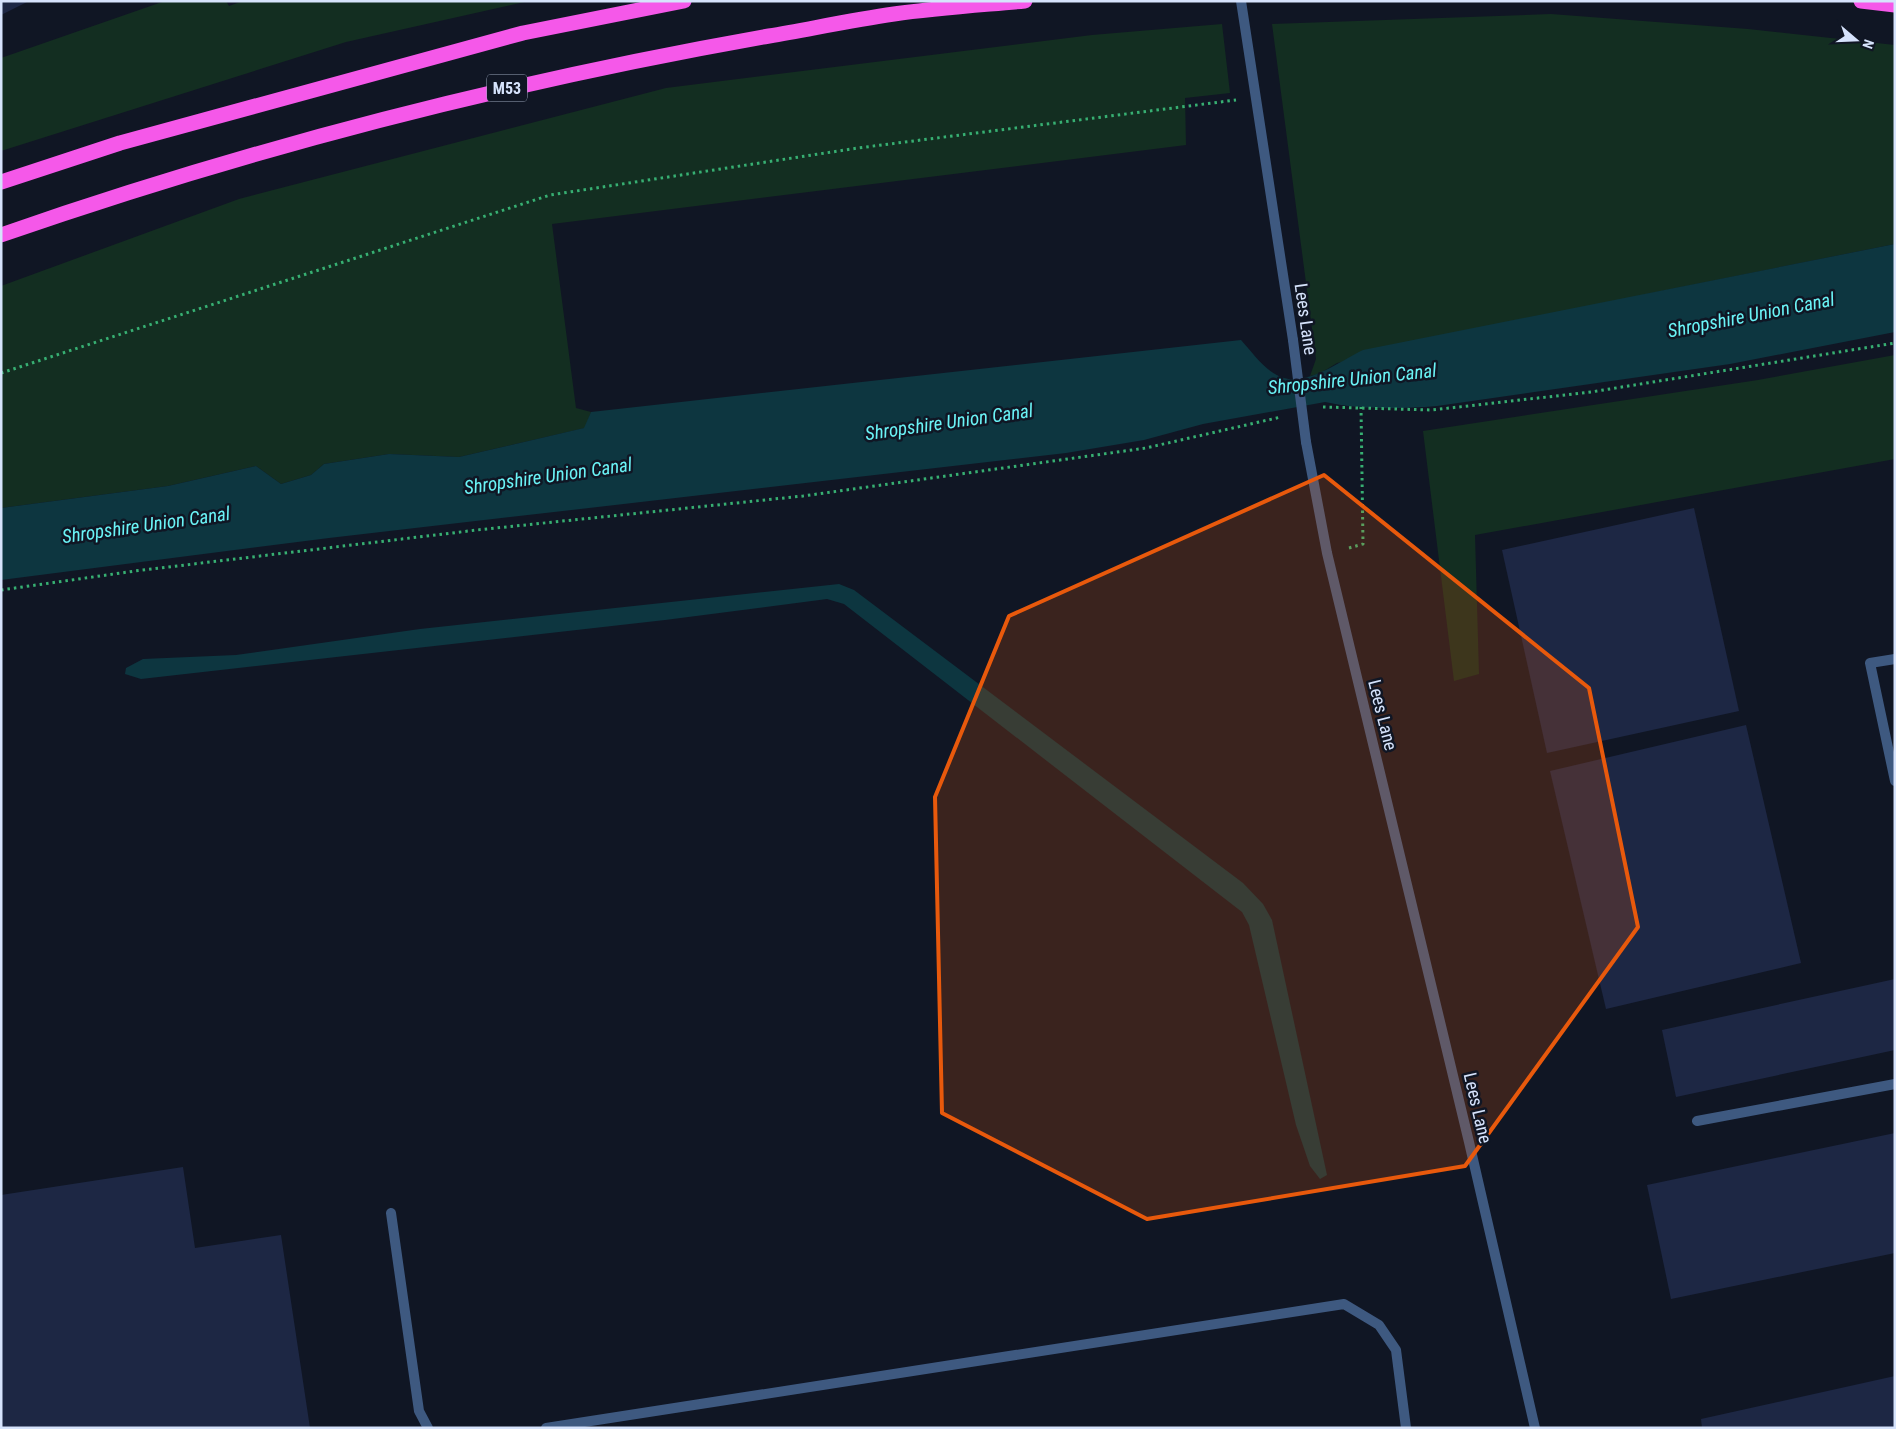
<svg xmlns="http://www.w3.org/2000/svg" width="1896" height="1429" font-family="'Roboto Condensed',sans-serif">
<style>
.green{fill:#132e21}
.water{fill:#0d3640}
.building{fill:#1d2744}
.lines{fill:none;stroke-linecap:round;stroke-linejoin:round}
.path{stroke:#37af72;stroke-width:3;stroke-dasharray:2.5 4;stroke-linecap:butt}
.lane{stroke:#3e5980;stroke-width:10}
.street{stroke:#3e5980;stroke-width:10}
.highway{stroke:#f558e9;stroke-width:15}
.street-bridge{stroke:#3e5980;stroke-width:10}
.marked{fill:#e8590c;fill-opacity:0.2;stroke:#e8590c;stroke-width:4;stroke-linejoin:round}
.labels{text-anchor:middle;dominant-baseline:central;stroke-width:5;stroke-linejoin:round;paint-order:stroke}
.shield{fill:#101624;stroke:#9ba6bb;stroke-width:1}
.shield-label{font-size:16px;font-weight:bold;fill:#d6e3fc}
.street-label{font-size:18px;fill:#d6e3fc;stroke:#101624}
.water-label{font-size:19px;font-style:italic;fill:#6af3f6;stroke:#101624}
</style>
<rect width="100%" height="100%" fill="#101624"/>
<g class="green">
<path d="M165 1H226L229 6 243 1H529L346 42 1 151V58Z"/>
<path d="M1551 14 1748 29 1895 45V244L1652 293 1337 363 1319 374 1310 376 1316 359 1272 24Z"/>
<path d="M1222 24 1230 93 1185 98 1186 145 552 224 576 408 591 412 585 428 459 457 389 454 324 464 311 475 281 484 256 466 168 486 1 508V286L239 199 666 88 1092 35Z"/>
<path d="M1895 355V459L1475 535 1479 674 1454 681 1423 431 1758 380Z"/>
</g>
<g class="water">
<path d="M1895 244V332L1730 364 1437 406C1399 409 1362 410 1325 402L1203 424 1144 440 1066 453 329 538 1 580V508L168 486 256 466 281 484 311 475 324 464 389 454 459 457 584 428 591 412 1241 340C1253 353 1266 373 1284 378 1309 385 1342 360 1363 350Z"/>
<path d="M839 584 854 590 1243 883 1263 904 1272 920 1327 1175 1320 1179 1310 1166 1296 1125 1249 925 1242 912 844 604 827 599 665 620 141 679 125 674 126 668 143 659 236 655 420 629Z"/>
</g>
<g class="building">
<path d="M1 1H29L1 15Z"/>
<path d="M1694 508 1739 711 1547 753 1502 550Z"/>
<path d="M1746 725 1801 963 1606 1009 1550 771Z"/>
<path d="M1895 979V1050L1676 1097 1662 1030Z"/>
<path d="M1895 1133V1253L1671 1299 1647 1185Z"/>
<path d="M183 1167 195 1248 281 1235 310 1428H1V1195Z"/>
<path d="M1895 1376V1428H1702L1701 1419Z"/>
</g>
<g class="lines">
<g class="path">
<path d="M1 373 550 195 858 148 1236 100"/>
<path d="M1323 407 1432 410 1591 392 1895 343"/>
<path d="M1349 548 1363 544 1361 407"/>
<path d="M1 590 135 571 477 530 803 496 1146 448 1281 417"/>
</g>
<g class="lane">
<path d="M1241 1 1293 340"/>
<path d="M1895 659 1870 663 1895 781"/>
<path d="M1697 1121 1895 1084"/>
<path d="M391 1213 419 1411 428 1428"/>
<path d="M546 1428 1344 1304 1379 1325 1396 1350 1406 1428"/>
</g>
<path class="street" d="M1306 442 1327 553 1469 1142 1535 1428"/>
<g class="highway">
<path d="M1861 1 1895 5"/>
<path d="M1 182 120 143 523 33 684 1"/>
<path d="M1 235C251 148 508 82 769 36 810 29 852 20 894 14 937 8 982 5 1025 1"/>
</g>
<path class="street-bridge" d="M1293 340 1306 442"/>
</g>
<path class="marked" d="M1324 475 1589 688 1638 927 1465 1166 1147 1219 942 1113 935 797 1009 616Z"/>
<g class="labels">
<rect class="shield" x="487" y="74.5" width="40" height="27" rx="4"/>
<g class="shield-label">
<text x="507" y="88">M53</text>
</g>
<g class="street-label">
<text transform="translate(1306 319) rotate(82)">Lees Lane</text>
<text transform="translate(1383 715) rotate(76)">Lees Lane</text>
<text transform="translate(1478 1108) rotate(77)">Lees Lane</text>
</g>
<g class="water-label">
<text transform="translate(1751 315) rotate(-11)">Shropshire Union Canal</text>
<text transform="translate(1352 379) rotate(-6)">Shropshire Union Canal</text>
<text transform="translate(949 422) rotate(-8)">Shropshire Union Canal</text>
<text transform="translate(548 476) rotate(-8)">Shropshire Union Canal</text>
<text transform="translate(146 525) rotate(-8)">Shropshire Union Canal</text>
</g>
</g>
<rect width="1896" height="1429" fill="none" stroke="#d6e3fc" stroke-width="5"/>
<g transform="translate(1856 40) rotate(109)" stroke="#101624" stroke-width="4" paint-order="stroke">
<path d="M0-4L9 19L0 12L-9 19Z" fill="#d6e3fc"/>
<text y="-8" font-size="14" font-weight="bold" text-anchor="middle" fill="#d6e3fc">N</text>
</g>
</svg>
